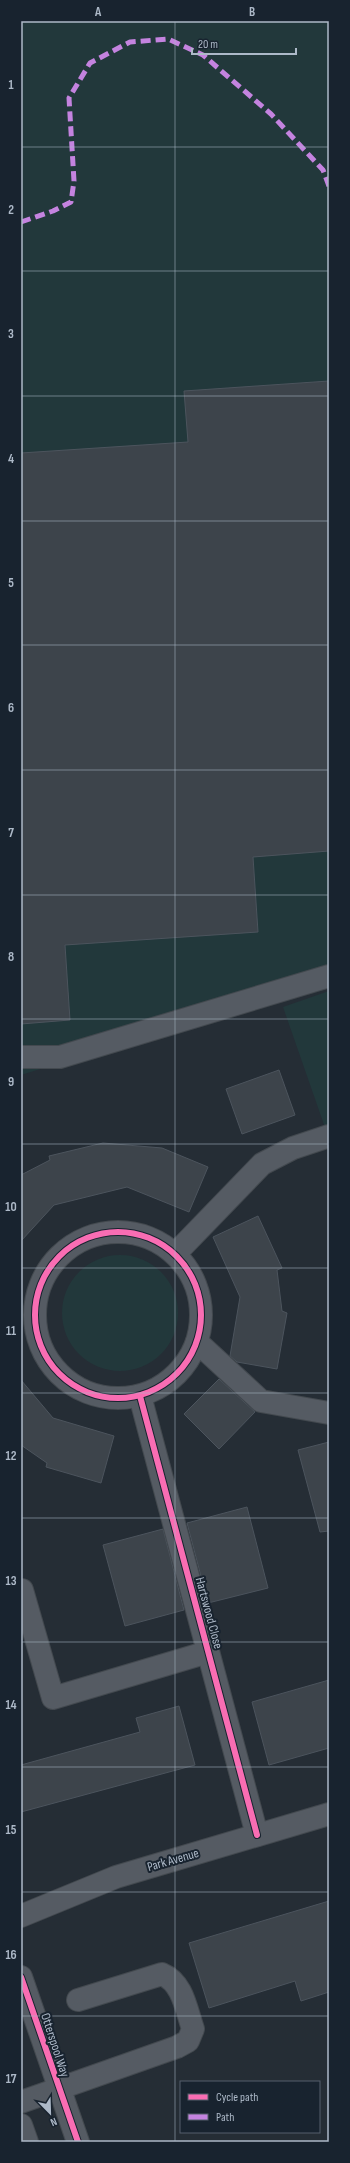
<svg xmlns="http://www.w3.org/2000/svg" width="350" height="2163" font-family="'Sofia Sans Condensed',sans-serif">
<style>
.green{fill:#22383b}
.building{fill:#3d444b;stroke:#4c545d}
.lines{fill:none;stroke-linecap:round;stroke-linejoin:round}
.minor-casing{stroke:#43494f;stroke-width:24}
.minor{stroke:#555b63;stroke-width:22}
.quiet{stroke:#c483df;stroke-width:5;stroke-dasharray:10 5;stroke-linecap:butt}
.cycleway-casing{stroke:#18232f;stroke-width:8}
.cycleway{stroke:#f96db3;stroke-width:6}
.grid{fill:none;stroke:#adb9c8;stroke-width:1;stroke-opacity:0.55}
.labels{text-anchor:middle;dominant-baseline:central;stroke-width:4;stroke-linejoin:round;paint-order:stroke}
.street-label{font-size:13px;fill:#adb9c8;stroke:#18232f}
.neatline{fill:none;stroke:#adb9c8;stroke-width:1.5}
.grid-label{font-size:13px;text-anchor:middle;font-weight:bold;fill:#adb9c8}
</style>
<rect width="100%" height="100%" fill="#252d35"/>
<g class="green">
<path d="M21 21H329V979L21 1075Z"/>
<path d="M329 991V1139L283 1007Z"/>
<circle cx="120" cy="1313" r="58"/>
</g>
<g class="building">
<path d="M329 381V851L253 857 258 932 65 945 70 1020 21 1024V453L188 442 184 391Z"/>
<path d="M279 1070 295 1115 242 1134 226 1089Z"/>
<path d="M103 1143 162 1148 208 1167 189 1212 127 1187 54 1205 21 1241V1175L50 1160 49 1156Z"/>
<path d="M258 1216 282 1268 277 1270 282 1311 287 1313 277 1369 237 1362 230 1356 240 1297 213 1237Z"/>
<path d="M219 1379 255 1412 219 1449 184 1414Z"/>
<path d="M21 1380 53 1418 114 1436 101 1483 46 1467 47 1463 21 1445Z"/>
<path d="M329 1442V1531L320 1532 298 1450Z"/>
<path d="M247 1507 268 1588 208 1603 187 1523Z"/>
<path d="M163 1529 184 1610 125 1626 103 1545Z"/>
<path d="M329 1680V1748L269 1765 252 1702Z"/>
<path d="M179 1706 195 1765 21 1812V1765L140 1732 136 1718Z"/>
<path d="M329 1901V1992L301 2001 295 1981 209 2008 189 1943Z"/>
</g>
<g class="lines">
<defs>
<g id="minor">
<path d="M21 1057H60L329 976"/>
<circle cx="118" cy="1315" r="83"/>
<path d="M175 1254 262 1164 293 1148 329 1136"/>
<path d="M197 1342 261 1401 329 1413"/>
<path d="M140 1396 257 1835"/>
<path d="M22 1590 53 1698 208 1652"/>
<path d="M21 1916 116 1877 329 1814"/>
<path d="M21 1977 78 2142"/>
<path d="M21 2102 177 2047 188 2041 193 2029C186 2009 183 1983 162 1974L78 2000"/>
<path d="M21 2125 27 2142"/>
</g>
</defs>
<use href="#minor" class="minor-casing"/>
<use href="#minor" class="minor"/>
<path class="quiet" d="M21 222 53 211 71 202 74 181 69 98 90 63 130 42 168 39 203 55 271 114 323 170 329 186"/>
<defs>
<g id="cycleway">
<circle cx="118" cy="1315" r="83"/>
<path d="M140 1396 257 1835"/>
<path d="M21 1977 78 2142"/>
</g>
</defs>
<use href="#cycleway" class="cycleway-casing"/>
<use href="#cycleway" class="cycleway"/>
</g>
<path class="grid" d="M175 21V2142M21 147H329M21 271H329M21 396H329M21 521H329M21 645H329M21 770H329M21 895H329M21 1019H329M21 1144H329M21 1268H329M21 1393H329M21 1518H329M21 1642H329M21 1767H329M21 1892H329M21 2016H329"/>
<g class="labels">
<g class="street-label">
<text transform="translate(209 1613) rotate(75)">Hartswood Close</text>
<text transform="translate(173 1860) rotate(-16)">Park Avenue</text>
<text transform="translate(55 2045) rotate(72)">Otterspool Way</text>
</g>
</g>
<rect width="350" height="2163" fill="none" stroke="#18232f" stroke-width="44"/>
<rect x="180" y="2081" width="140" height="52" fill="#18232f" stroke="#545f6c"/>
<rect x="188" y="2094" width="20" height="6" fill="#f96db3" stroke="#545f6c"/>
<text x="216" y="2101" font-size="12" fill="#adb9c8">Cycle path</text>
<rect x="188" y="2114" width="20" height="6" fill="#c483df" stroke="#545f6c"/>
<text x="216" y="2121" font-size="12" fill="#adb9c8">Path</text>
<g transform="translate(50 2113) rotate(157)" stroke="#18232f" stroke-width="3" paint-order="stroke">
<path d="M0-3L7 15L0 10L-7 15Z" fill="#adb9c8"/>
<text y="-6" font-size="11" font-weight="bold" text-anchor="middle" fill="#adb9c8">N</text>
</g>
<path d="M192 48v6h104v-6" fill="none" stroke="#adb9c8" stroke-width="2"/>
<text x="198" y="48" font-size="12" fill="#adb9c8" stroke="#18232f" stroke-width="3" paint-order="stroke">20 m</text>
<rect x="22" y="22" width="306" height="2119" class="neatline"/>
<g class="grid-label">
<text x="98" y="16">A</text>
<text x="252" y="16">B</text>
<text x="11" y="89">1</text>
<text x="11" y="214">2</text>
<text x="11" y="338">3</text>
<text x="11" y="463">4</text>
<text x="11" y="587">5</text>
<text x="11" y="712">6</text>
<text x="11" y="837">7</text>
<text x="11" y="961">8</text>
<text x="11" y="1086">9</text>
<text x="11" y="1211">10</text>
<text x="11" y="1335">11</text>
<text x="11" y="1460">12</text>
<text x="11" y="1585">13</text>
<text x="11" y="1709">14</text>
<text x="11" y="1834">15</text>
<text x="11" y="1959">16</text>
<text x="11" y="2083">17</text>
</g>
</svg>
